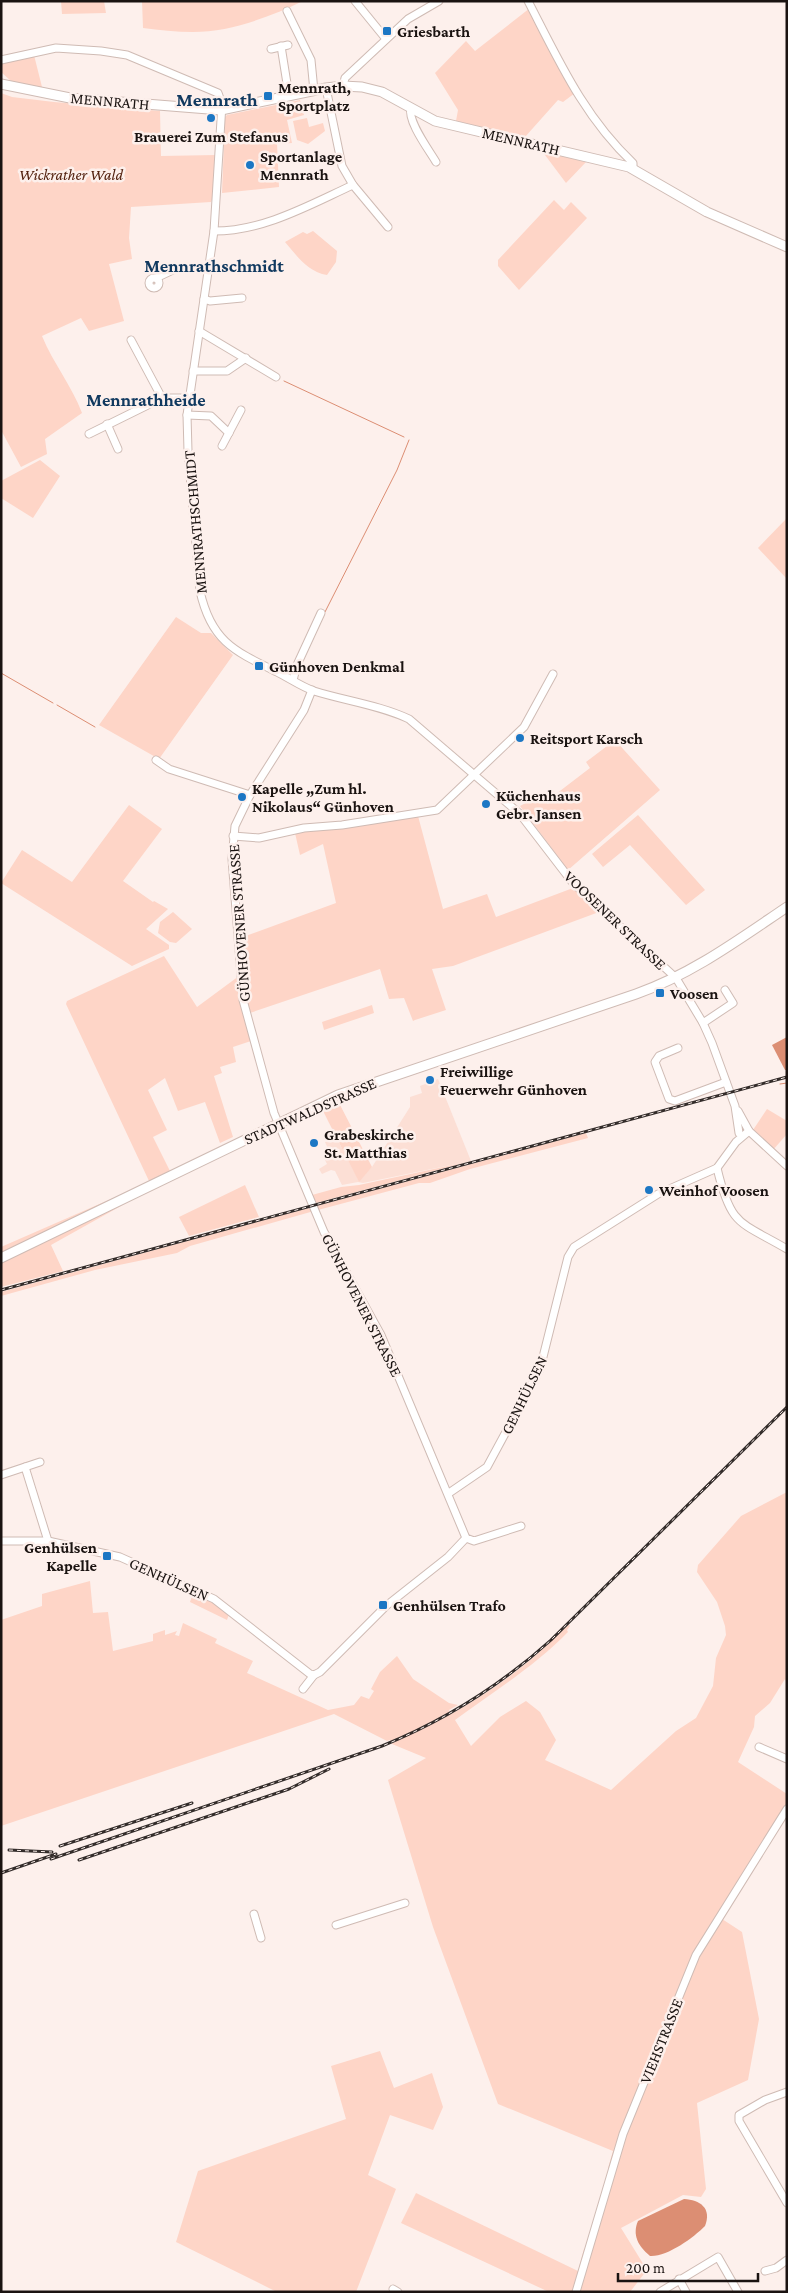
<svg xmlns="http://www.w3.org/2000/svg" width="788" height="2293" font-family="'Crimson Pro',serif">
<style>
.built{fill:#fcdfd5}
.green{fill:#fed5c7}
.water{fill:#dc8e73}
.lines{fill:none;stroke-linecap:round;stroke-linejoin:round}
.stream{stroke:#dc8e73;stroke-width:1}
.minor-casing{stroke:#cfbbb4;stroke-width:9}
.major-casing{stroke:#cfbbb4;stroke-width:11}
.minor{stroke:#fff;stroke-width:7}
.major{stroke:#fff;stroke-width:9}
.rail-casing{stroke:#332c2a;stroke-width:3}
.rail{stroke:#fdf0ec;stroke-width:1;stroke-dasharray:4;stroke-linecap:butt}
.poi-dot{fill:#1c77c4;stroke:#fdf0ec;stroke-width:2}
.labels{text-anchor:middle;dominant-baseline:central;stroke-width:5;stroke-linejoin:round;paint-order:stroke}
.poi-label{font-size:16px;font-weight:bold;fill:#1a1311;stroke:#fdf0ec;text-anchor:start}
.street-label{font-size:16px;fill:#1a1311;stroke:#fdf0ec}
.park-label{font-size:16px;font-style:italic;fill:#53210f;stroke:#fdf0ec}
.neighbourhood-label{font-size:18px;font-weight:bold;fill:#10395f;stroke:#fdf0ec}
.quarter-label{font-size:19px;font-weight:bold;fill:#10395f;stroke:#fdf0ec}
</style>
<rect width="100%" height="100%" fill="#fdf0ec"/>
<path class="built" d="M438 1079 471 1161 363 1183 358 1182 342 1185 335 1171 331 1170 322 1174 319 1169 327 1164 324 1158 331 1155 325 1142 336 1137 359 1181 372 1167 410 1107V1097L422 1093 420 1086Z"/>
<g class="green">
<path d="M61 1H104L106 13 62 14Z"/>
<path d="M142 1H303C270 17 230 32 193 32 176 32 159 30 143 28Z"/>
<path d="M530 8 575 93 563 102 558 100 525 137 456 121 458 110 435 73 466 41 475 51Z"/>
<path d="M34 55 43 91 11 81 1 72V63Z"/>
<path d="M1 93 12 97 54 102 160 111 161 156 216 155 215 193 211 202 131 207 129 238 132 259 109 264 124 321 89 331 81 318 42 336C53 363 72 386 82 413L45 439 47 454 21 467 1 430Z"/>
<path d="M300 100 304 115 287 120 292 143 277 144 279 187 222 193 225 117 227 115Z"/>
<path d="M307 118 309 127 323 123 325 131 308 144 297 140 293 121Z"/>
<path d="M542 151 586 162 566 183Z"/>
<path d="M554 200 564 210 571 202 587 218 519 290 498 266V260Z"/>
<path d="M313 231 337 251 336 262 327 275C308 272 297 256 285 242L303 232 307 234Z"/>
<path d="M40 460 60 476 33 518 1 498V481Z"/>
<path d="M787 518V579L758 548Z"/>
<path d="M176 617 201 633H211L233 655 159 759 99 725Z"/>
<path d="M615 740 660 790 568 870 520 806 552 789 556 794 590 768 586 762Z"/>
<path d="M129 805 162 829 123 881 153 902 154 901 168 909 146 929 169 945V949L132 966 1 883 22 850 72 882Z"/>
<path d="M638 815 705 890 686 905 630 845 603 867 592 854Z"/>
<path d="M418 816 443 909 487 894 496 917 573 888 599 912 453 966 432 969 446 1010 415 1020 413 1021 404 998 389 999 380 969 244 1015 251 1041 233 1047 236 1062 220 1067 222 1073 214 1076 233 1137 220 1143 205 1102 178 1111 165 1078 148 1090 167 1130 153 1137 170 1171 149 1181 66 1004 67 1001 164 956 197 1007 243 973 240 938 336 903 323 844 300 855 295 833Z"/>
<path d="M173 912 192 929 176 943 170 942 158 933 160 922Z"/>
<path d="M372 1005 374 1013 324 1030 322 1022Z"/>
<path d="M338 1101 372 1167 359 1182 322 1109Z"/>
<path d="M767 1109 787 1121V1134L773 1150 753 1130Z"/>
<path d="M586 1133 588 1138 470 1169 430 1183H419L318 1210 316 1206Z"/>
<path d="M471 1161 316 1203 312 1195 341 1187 359 1185Z"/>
<path d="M143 1185 1 1254V1247Z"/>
<path d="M245 1185 259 1217 189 1236 179 1217Z"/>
<path d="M128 1202 51 1245 63 1271 1 1287V1263Z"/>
<path d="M312 1207 314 1211 190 1246 177 1253 95 1270 1 1296V1292Z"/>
<path d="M787 1492V1684L785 1679 770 1703 755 1716 754 1727 738 1762 787 1794V1806L719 1917 742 1932 759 2019 748 2080 697 2103 706 2189 701 2197 683 2195 621 2228 647 2270 630 2292H549L401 2223 416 2193 578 2271 584 2249 592 2245 614 2169 608 2168 613 2151 498 2104 433 1927 388 1780 426 1758 392 1744 390 1740 387 1741 334 1714 1 1826V1620L42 1606V1594L90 1581 93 1613 108 1612 113 1651 153 1641V1634L165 1630V1635L177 1631 175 1635 179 1636 183 1623 217 1639 215 1643 253 1661 247 1673 328 1710 354 1705 361 1696 369 1699 374 1691 371 1689 380 1672 397 1656 413 1679 449 1703 458 1705 449 1710 451 1714C494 1690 535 1660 568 1624L570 1626 567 1630 568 1632C534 1667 494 1691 455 1720L471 1746 500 1717 526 1701 540 1712 556 1740 545 1760 611 1790 676 1731 696 1718 713 1686 716 1658 726 1635 725 1626 717 1602 697 1572 698 1565 741 1516Z"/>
<path d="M195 1594 222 1607 229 1614 227 1620 190 1602 192 1596Z"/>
<path d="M380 2051 394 2088 432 2073 443 2107 433 2130 390 2115 368 2175 396 2189 356 2292H277L176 2242 198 2171 346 2119 331 2066Z"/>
</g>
<g class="water">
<path d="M787 1037V1070H785L772 1045Z"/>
<path d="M684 2199C700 2200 712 2208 705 2226 693 2238 667 2257 650 2256 638 2246 632 2235 638 2221Z"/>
</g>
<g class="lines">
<g class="stream">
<path d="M284 381 404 437"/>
<path d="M325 612 397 470 409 440"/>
<path d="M1 673 53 703"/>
<path d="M57 705 95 727"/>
<path d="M780 1084 787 1083"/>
<path d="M531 1379 540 1355"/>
</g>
<defs>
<g id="minor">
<path d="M355 1 386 39"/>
<path d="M528 1C559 61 584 117 633 163V169"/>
<path d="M287 11 311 60 314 91"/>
<path d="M281 46 289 96"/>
<path d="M271 49 288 45"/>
<path d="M1 60 56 48 101 51 127 55 218 93 222 104 214 231 187 415 188 451 200 591C211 641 234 651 277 672 289 678 302 687 314 691 346 701 379 705 409 719L520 814 573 883 676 978 703 1023 712 1043 735 1106 739 1133"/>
<path d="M343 86 345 78 408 19 439 1"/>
<path d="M326 88 342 166 353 185 388 227"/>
<path d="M411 108C407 121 429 150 436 162"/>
<path d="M214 231C264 231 309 205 353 185"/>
<path d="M156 278 175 269H209"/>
<circle cx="154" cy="283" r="5"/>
<path d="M204 299 210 301 242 298"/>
<path d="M199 331 276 377"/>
<path d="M131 340 162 398"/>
<path d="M193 371H227L246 358"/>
<path d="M187 415 211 416 229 433"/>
<path d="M107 424 118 449"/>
<path d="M89 434 162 398H189"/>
<path d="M222 446 241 410"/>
<path d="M293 680 297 665 321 613"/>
<path d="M312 690 304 710 250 795 235 826 232 859 243 1000 274 1113 324 1232 381 1335 466 1538 474 1541 521 1526"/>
<path d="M156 760 169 769 250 795"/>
<path d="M233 836 259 838 304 828 342 825 437 810 524 727 553 674"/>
<path d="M703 1023 733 1003 725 990"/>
<path d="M678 1048 659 1056 655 1062 669 1099 675 1101 726 1082"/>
<path d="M738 1111 749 1131 787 1166"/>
<path d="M717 1168C731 1227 739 1221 787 1249"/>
<path d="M25 1467 48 1541"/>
<path d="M1 1475 40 1462"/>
<path d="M449 1493 487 1467 540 1369 568 1257 574 1247 658 1194 717 1168 736 1142 749 1131"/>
<path d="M1 1541H48L120 1557 214 1599 310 1674 314 1675"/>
<path d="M303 1689 314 1675 320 1672 386 1606 448 1557 466 1538"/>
<path d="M759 1747 787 1759"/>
<path d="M254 1914 261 1938"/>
<path d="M336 1925 405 1903"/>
<path d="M787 2092 765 2100 739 2115V2121L787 2203"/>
<path d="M765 2271 776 2268 787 2260"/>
<path d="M679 2279 686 2292"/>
<path d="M393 2289 398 2292"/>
<path d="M576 2292 623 2134 696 1955 787 1809"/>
<path d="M660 2292 718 2257 738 2292"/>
</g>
<g id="major">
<path d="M1 84 70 98 221 110 326 88 343 86 362 87 382 92 435 121 629 167 707 212 787 247"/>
<path d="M1 1258 338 1095 636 994C692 974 738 940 787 907"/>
</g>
</defs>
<use href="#minor" class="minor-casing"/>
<use href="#major" class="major-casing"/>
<use href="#minor" class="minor"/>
<use href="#major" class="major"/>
<defs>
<g id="rail">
<path d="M1 1290 787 1077"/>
<path d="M60 1846 192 1803"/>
<path d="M9 1850 52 1852"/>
<path d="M51 1859 382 1746C444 1721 501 1685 551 1640L787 1407"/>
<path d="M79 1860 289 1789 329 1769"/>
<path d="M1 1873 56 1854"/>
</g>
</defs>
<use href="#rail" class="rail-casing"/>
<use href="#rail" class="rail"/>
</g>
<g class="poi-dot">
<rect x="382" y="26" width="10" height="10" rx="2.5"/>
<rect x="263" y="91" width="10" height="10" rx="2.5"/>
<circle cx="211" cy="118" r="5"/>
<circle cx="250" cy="165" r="5"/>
<rect x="254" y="661" width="10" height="10" rx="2.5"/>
<circle cx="520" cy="738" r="5"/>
<circle cx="242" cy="797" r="5"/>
<circle cx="486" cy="804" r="5"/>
<rect x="655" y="988" width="10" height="10" rx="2.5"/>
<circle cx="430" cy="1080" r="5"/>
<circle cx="314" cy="1143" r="5"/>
<circle cx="649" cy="1190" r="5"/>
<rect x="102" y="1551" width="10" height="10" rx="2.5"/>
<rect x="378" y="1600" width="10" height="10" rx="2.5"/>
</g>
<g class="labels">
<g class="poi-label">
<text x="397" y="31">Griesbarth</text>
<text x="278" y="87">Mennrath,<tspan x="278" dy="18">Sportplatz</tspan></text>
<text x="211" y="136" text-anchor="middle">Brauerei Zum Stefanus</text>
<text x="260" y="156">Sportanlage<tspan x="260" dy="18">Mennrath</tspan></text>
<text x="269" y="666">Günhoven Denkmal</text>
<text x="530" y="738">Reitsport Karsch</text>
<text x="252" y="788">Kapelle „Zum hl.<tspan x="252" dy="18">Nikolaus“ Günhoven</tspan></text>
<text x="496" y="795">Küchenhaus<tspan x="496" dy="18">Gebr. Jansen</tspan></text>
<text x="670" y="993">Voosen</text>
<text x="440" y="1071">Freiwillige<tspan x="440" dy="18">Feuerwehr Günhoven</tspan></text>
<text x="324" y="1134">Grabeskirche<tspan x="324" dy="18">St. Matthias</tspan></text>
<text x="659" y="1190">Weinhof Voosen</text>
<text x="97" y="1547" text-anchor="end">Genhülsen<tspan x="97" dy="18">Kapelle</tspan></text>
<text x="393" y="1605">Genhülsen Trafo</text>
</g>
<g class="street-label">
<text transform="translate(110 101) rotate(5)">MENNRATH</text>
<text transform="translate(521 141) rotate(13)">MENNRATH</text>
<text transform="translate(195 522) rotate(-95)">MENNRATHSCHMIDT</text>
<text transform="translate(615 920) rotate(44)">VOOSENER STRASSE</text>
<text transform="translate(239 923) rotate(-94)">GÜNHOVENER STRASSE</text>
<text transform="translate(310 1111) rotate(-24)">STADTWALDSTRASSE</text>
<text transform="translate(362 1305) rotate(63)">GÜNHOVENER STRASSE</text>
<text transform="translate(524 1395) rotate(-64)">GENHÜLSEN</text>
<text transform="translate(169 1579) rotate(24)">GENHÜLSEN</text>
<text transform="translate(661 2041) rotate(-68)">VIEHSTRASSE</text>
</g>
<g class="park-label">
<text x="71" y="174">Wickrather Wald</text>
</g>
<g class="neighbourhood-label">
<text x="214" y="266">Mennrathschmidt</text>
<text x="146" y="400">Mennrathheide</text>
</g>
<g class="quarter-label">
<text x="217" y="99">Mennrath</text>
</g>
</g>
<rect width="788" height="2293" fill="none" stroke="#1a1311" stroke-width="5"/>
<path d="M618 2273v8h140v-8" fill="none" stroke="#1a1311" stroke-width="2.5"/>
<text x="626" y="2273" font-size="15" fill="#1a1311" stroke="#fdf0ec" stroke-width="4" paint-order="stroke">200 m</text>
</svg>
